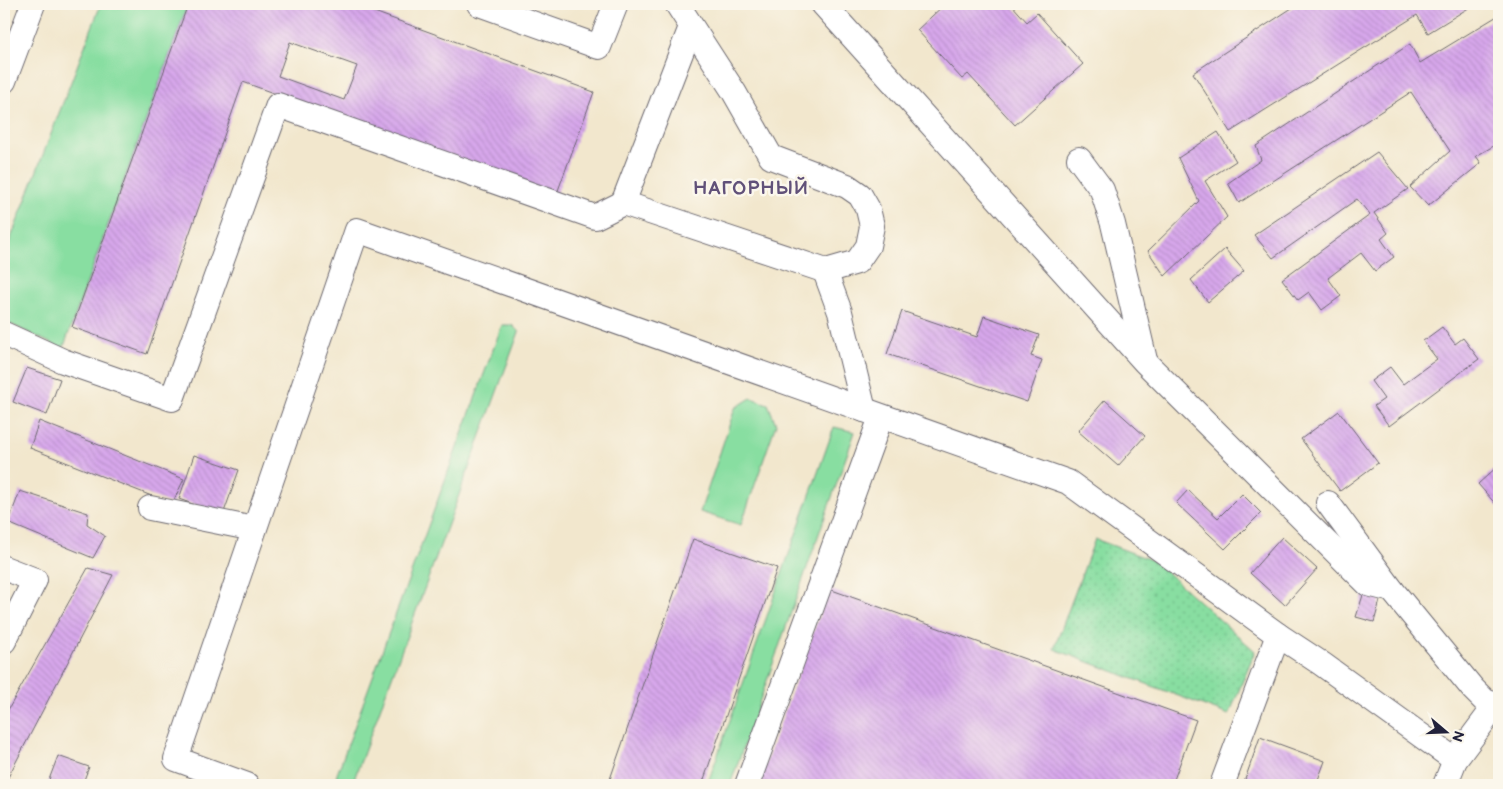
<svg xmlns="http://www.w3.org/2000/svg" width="1503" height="789" font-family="'Balsamiq Sans',sans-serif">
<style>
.grass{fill:#88dea1;stroke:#55806e}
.park{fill:url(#park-dots);stroke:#55806e}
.building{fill:url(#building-back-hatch);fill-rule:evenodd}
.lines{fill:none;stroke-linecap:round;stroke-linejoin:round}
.minor-casing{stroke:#6b676e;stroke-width:26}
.minor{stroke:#fff;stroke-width:24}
.labels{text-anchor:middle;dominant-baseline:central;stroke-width:5;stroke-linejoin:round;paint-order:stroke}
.district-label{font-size:19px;font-weight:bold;letter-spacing:1px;fill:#615179;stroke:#fbf7ec}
</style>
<defs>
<pattern id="park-dots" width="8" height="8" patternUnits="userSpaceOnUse" patternTransform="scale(1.25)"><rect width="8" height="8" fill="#88dea1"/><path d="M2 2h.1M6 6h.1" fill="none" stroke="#75be8c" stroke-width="1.8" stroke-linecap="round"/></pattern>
<pattern id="building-back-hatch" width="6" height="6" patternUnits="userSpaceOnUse" patternTransform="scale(1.25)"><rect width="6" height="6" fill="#d7a7eb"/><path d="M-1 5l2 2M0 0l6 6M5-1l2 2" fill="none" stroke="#b88fca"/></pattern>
</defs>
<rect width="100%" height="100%" fill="#fbf7ec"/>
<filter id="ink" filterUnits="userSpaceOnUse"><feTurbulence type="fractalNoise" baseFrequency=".02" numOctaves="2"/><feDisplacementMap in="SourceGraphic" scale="10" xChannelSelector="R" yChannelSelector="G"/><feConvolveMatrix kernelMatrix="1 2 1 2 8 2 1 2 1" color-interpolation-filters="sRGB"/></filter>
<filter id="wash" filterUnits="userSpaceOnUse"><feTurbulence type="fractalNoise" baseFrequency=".0096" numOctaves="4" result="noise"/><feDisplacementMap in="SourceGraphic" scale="20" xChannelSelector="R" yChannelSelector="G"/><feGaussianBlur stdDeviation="1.12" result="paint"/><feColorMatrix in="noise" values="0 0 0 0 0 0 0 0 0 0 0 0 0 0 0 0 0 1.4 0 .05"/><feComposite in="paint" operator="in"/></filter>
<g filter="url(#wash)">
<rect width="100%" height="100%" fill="#f2e7cd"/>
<g class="grass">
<path d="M101 4H188L63 349 4 321V256Z"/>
<path d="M502 325H512L519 332 352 785H333Z"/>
<path d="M751 398 768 404 776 424 741 525 700 512 735 408Z"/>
<path d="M834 427 855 432 730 785H707Z"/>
</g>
<path class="park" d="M1095 539 1154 561 1255 651 1229 715 1054 649Z"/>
<g id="blocks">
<g class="building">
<path d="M188 4H368L366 9 594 92 556 196 243 82 147 354 72 327ZM290 42 357 66 344 100 278 76Z"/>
<path d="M945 4H1011L1027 22 1037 13 1083 64 1015 125 968 74 962 79 917 30Z"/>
<path d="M1298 4H1475L1428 33 1417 15 1230 132 1193 73Z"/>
<path d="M1499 15V143L1476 156 1481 163 1428 206 1410 187 1450 151 1411 92 1239 203 1228 183 1261 160 1256 146 1410 44 1420 63Z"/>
<path d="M1218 132 1236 161 1205 181 1227 217 1165 276 1148 251 1199 201 1178 158Z"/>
<path d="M1377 152 1408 189 1374 213 1388 233 1381 239 1394 257 1375 271 1361 253 1328 278 1341 296 1322 310 1309 292 1298 300 1282 279 1370 215 1357 199 1273 258 1254 235Z"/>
<path d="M1225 249 1244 271 1208 302 1191 280Z"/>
<path d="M902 311 977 337 984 316 1039 335 1031 356 1042 360 1027 402 887 354Z"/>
<path d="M1442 327 1455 344 1463 338 1479 359 1389 426 1374 406 1384 399 1371 381 1390 367 1403 384 1437 359 1423 341Z"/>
<path d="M27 368 60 379 47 415 13 402Z"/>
<path d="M1105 400 1145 436 1118 466 1078 431Z"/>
<path d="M1339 411 1378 463 1340 491 1301 439Z"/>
<path d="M39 421 184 479 172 504 30 448Z"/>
<path d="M194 455 239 470 223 515 179 499Z"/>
<path d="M1499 465V508L1478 484Z"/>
<path d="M1188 490 1218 518 1242 494 1261 513 1225 549 1176 503Z"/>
<path d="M20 491 88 513 87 524 105 536 93 558 8 523Z"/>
<path d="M1282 537 1317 569 1285 605 1250 573Z"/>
<path d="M693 539 777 568 702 785H608Z"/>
<path d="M88 568 113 575 4 785V717Z"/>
<path d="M829 589 1196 720 1172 785H758Z"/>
<path d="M1364 592 1381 597 1374 622 1356 617Z"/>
<path d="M1260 737 1325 761 1316 785H1243Z"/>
<path d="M58 756 89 767 82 785H47Z"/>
</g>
</g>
</g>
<g filter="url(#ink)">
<use href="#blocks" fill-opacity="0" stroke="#6b676e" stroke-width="1"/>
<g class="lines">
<defs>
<g id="minor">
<path d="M479 4 599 47 616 4"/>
<path d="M677 4 734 92 771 157 847 186 860 195 868 209 872 226 868 246 857 262 826 271 623 203 691 27"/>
<path d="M823 4 1145 362 1368 584 1392 590 1473 689 1493 709"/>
<path d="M4 81 33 4"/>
<path d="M1079 159 1102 190 1113 224 1145 360"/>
<path d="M826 274 840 312 864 410"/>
<path d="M4 334 63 361 172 399 278 105 595 217 623 203"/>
<path d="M1328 503 1392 590"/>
<path d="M150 508 254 529"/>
<path d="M4 568 35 580 4 641"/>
<path d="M247 785 176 759 357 230 1068 482 1278 635 1322 664 1455 760"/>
<path d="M747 785 881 417"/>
<path d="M1222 785 1278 635"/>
<path d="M1445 785 1455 760 1499 701"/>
</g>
</defs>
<use href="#minor" class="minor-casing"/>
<use href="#minor" class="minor"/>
</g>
</g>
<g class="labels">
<g class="district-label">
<text x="751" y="188">НАГОРНЫЙ</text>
</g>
</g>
<rect width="1503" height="789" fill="none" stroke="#fbf7ec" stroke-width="20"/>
<g transform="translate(1446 732) rotate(109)" stroke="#fbf7ec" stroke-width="4" paint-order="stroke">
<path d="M0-4L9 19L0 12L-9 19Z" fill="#22223b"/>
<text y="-8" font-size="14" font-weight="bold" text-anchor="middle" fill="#22223b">N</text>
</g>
</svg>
